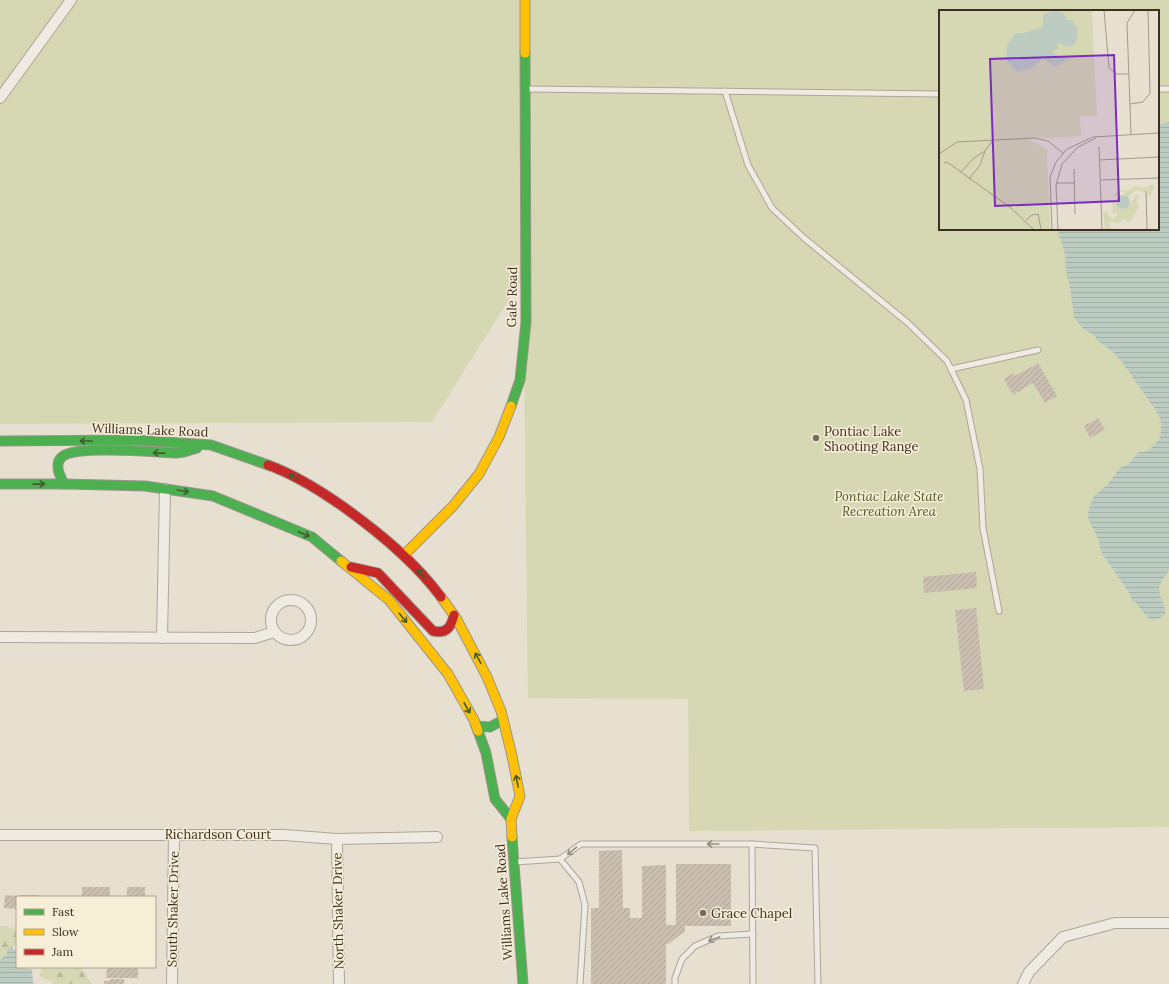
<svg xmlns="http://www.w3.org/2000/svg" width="1169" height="984" font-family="Lora,serif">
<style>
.forest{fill:url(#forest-firs)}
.green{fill:#d6d7b3;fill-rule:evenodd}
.water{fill:url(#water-rules)}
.building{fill:url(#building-hatch)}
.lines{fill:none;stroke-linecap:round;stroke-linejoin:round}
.lane-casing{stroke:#ada599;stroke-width:7}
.street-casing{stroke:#ada599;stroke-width:12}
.fast-casing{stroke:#9c958a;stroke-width:11}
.slow-casing{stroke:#9c958a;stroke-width:11}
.jam-casing{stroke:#9c958a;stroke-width:11}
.lane{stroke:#efebe3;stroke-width:5}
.street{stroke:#efebe3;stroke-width:10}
.fast{stroke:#4caf50;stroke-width:9}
.slow{stroke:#ffc107;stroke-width:9}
.jam{stroke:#c62828;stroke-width:9}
.oneway{stroke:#425b31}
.oneway2{stroke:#968c82}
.poi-dot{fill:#786c5e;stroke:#f7eed8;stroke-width:1.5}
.labels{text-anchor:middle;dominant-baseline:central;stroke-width:3;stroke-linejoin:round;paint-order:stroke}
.street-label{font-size:13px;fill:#3d2e20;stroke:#f7eed8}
.poi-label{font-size:13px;fill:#3d2e20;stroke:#f7eed8;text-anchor:start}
.park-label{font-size:13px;font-style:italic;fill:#4d5a26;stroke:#f7eed8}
.inset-road{fill:none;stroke:#a3998a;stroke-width:1}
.view{fill:#7b2cbf;fill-opacity:0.15;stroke:#7b2cbf;stroke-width:2}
.inset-edge{fill:none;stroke:#3d2e20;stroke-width:2}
</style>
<defs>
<pattern id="forest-firs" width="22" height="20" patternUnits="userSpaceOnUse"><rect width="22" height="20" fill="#d6d7b3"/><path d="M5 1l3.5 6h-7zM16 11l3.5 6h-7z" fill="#b9b99a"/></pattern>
<pattern id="water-rules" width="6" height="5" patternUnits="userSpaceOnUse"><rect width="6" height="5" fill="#bcccc2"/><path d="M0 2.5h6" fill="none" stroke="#a2b0a6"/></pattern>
<pattern id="building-hatch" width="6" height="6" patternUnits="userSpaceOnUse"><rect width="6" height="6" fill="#cbbfb2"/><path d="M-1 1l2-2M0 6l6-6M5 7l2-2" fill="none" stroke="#afa499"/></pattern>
</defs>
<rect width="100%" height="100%" fill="#e7e0d1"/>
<g class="forest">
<path d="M0 926 15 928 17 932V945L7 949V955L0 959Z"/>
<path d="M42 967 81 968 92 984H52V982L40 976Z"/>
</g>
<path class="green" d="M0 0H1169V827L689 831 688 699 528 698 523 277 432 422 0 424ZM940 11H1158V229H940Z"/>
<g class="water">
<path d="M1169 122V570C1166 575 1162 580 1160 585 1156 594 1166 603 1165 613 1162 619 1154 622 1148 618L1135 602 1132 601 1130 594 1103 555 1100 548 1099 541 1088 518 1089 508 1094 496 1108 484 1120 468 1128 464 1139 452H1145L1149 450 1159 440 1161 432V423L1160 418 1155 409 1122 362 1113 352 1098 341 1095 336 1084 329 1077 321 1074 317 1070 287 1066 271 1065 255 1060 237 1057 229H1158V125Z"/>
<path d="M12 947 17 952V967H25L27 969H32L33 984H0V959L7 955V949Z"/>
</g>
<g class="building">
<path d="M1038 363 1057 396 1045 403 1033 383 1013 395 1004 379 1014 373 1015 376Z"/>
<path d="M1098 418 1105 430 1090 438 1084 426Z"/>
<path d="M976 572 977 588 924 593 923 577Z"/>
<path d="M976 608 984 689 964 691 955 610Z"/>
<path d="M622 850 623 908H630V918H642V866L666 865V925H676V864H731V926H685V931L670 943 666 944V984H591V908H599V851Z"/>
<rect x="82" y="887" width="28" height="10"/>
<rect x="127" y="887" width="18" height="10"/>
<path d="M5 895 17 896V909L4 908Z"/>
<rect x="20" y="895" width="19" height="2"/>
<path d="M107 967H138V978H106Z"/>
<path d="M110 979H124V984H104V981H110Z"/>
</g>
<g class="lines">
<defs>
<g id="lane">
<path d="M527 89 940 94"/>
<path d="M1158 89H1169"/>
<path d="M725 91 748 165 772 208 804 238 908 323 947 361 966 400 980 469 983 528 999 611"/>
<path d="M951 369 1038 350"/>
<path d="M560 859 579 882 585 905 580 984"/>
<path d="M515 862 560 859 581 844H752"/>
<path d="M675 984V978L682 959 695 946 718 936 753 934"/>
<path d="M753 984 752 844 815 848 818 984"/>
</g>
<g id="street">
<path d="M0 98 71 0"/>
<circle cx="291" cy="620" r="20"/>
<path d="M0 637 255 638 274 632"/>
<path d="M162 638 165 489"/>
<path d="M0 835H284L337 839 437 837"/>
<path d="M337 839 339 984"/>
<path d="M172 984 174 834"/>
<path d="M1023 984 1029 972 1063 937 1115 923H1169"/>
</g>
<g id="fast">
<path d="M511 406 520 380 526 322 525 53"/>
<path d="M0 441 135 440 211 445 268 465"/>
<path d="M0 484H64L145 486 213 496 312 537 341 561"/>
<path d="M64 484C60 476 53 463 63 456 78 445 154 452 176 453L184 452 197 448"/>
<path d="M476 726 490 727 503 720"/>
<path d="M478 731 486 753 495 799 511 819"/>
<path d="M512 837 523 984"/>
</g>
<g id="slow">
<path d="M525 0V53"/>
<path d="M404 555 453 506 479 474 499 437 511 406"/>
<path d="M341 561 389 600 448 674 474 720 478 731"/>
<path d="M441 597 456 618 487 677 501 711 512 756 520 796 511 819 512 837"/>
</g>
<g id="jam">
<path d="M268 465C296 475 321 491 345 508 381 534 415 562 441 597"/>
<path d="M351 567 378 573 433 631C447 634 451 627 454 615"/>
</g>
</defs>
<use href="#lane" class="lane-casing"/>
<use href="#street" class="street-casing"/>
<use href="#fast" class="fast-casing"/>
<use href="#slow" class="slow-casing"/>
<use href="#jam" class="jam-casing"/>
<use href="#lane" class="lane"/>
<use href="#street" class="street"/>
<use href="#fast" class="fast"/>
<use href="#slow" class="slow"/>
<use href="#jam" class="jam"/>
</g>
<defs><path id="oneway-shaft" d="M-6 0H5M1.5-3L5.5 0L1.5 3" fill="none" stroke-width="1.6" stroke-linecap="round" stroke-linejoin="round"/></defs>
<g class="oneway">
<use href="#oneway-shaft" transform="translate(86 441) rotate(180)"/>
<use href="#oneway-shaft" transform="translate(159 453) rotate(-178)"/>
<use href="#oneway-shaft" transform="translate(294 477) rotate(-151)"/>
<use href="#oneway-shaft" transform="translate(39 484) rotate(-1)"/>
<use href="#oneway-shaft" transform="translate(183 491) rotate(9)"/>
<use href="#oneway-shaft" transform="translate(304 534) rotate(23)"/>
<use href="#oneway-shaft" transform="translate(421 574) rotate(-134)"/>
<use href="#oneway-shaft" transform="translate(403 618) rotate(51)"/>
<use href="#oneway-shaft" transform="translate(478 658) rotate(-118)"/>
<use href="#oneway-shaft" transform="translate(467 708) rotate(61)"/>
<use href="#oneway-shaft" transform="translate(517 781) rotate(-101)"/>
</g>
<g class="oneway2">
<use href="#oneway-shaft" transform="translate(713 844) rotate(-180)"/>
<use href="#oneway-shaft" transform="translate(572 851) rotate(140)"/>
<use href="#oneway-shaft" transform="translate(714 939) rotate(160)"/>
</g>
<g class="poi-dot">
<circle cx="816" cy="438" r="4"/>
<circle cx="703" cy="913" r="4"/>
</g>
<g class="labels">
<g class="street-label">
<text transform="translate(512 297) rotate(-89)">Gale Road</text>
<text transform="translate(150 430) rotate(2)">Williams Lake Road</text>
<text x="218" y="834">Richardson Court</text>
<text transform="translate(504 902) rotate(-94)">Williams Lake Road</text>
<text transform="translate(173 909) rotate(-89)">South Shaker Drive</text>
<text transform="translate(338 911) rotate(-91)">North Shaker Drive</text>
</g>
<g class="poi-label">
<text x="824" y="431">Pontiac Lake<tspan x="824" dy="15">Shooting Range</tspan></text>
<text x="711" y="913">Grace Chapel</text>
</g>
<g class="park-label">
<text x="889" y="496">Pontiac Lake State<tspan x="889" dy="15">Recreation Area</tspan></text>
</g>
</g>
<g transform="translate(939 10)">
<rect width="220" height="220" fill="#e7e0d1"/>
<path d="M214 174 216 179 213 180 212 186 208 184 210 180 206 182 197 180 189 187 186 186V182H181L179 187 174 185 180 180 188 181 198 175 202 178ZM197 185H200L197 192 200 196 191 213 185 209 180 213 170 212V218L181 220H166L164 202H169L170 207 172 206 174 210 176 206 179 207 177 203 171 202 174 201 173 190 182 199 192 194Z" fill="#d6d7b3"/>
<path d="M0 0H153L158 106H141L142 126 90 129 108 140 111 220H0Z" fill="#d6d7b3"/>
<path d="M112 1 124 2 128 10H133L138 18 139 26 135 35 129 37 120 33 118 35 119 39 113 40 116 44 129 49 116 57 104 48 92 59 78 62 67 49 68 35 77 23H85L104 17V5ZM177 192a7 7 0 1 1 14 0a7 7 0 1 1-14 0Z" fill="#bcccc2"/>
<path class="inset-road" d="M165 0 170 58 178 64H190M191 94 204 92 211 83 209 0M192 124 188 13 196 0M160 137 163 220M0 144 18 132 95 128 109 131 124 143M160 150 220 147M5 153 8 152 72 198 95 220M135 159 136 204M22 162 35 148 46 141M30 169 41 155 46 141 54 130M161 170 220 168M117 173H136M207 181 208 220M87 210 93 205 99 204 102 219M113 220 111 167 117 152 128 139 154 127 220 123M119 220 117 175 123 154 139 137 157 128"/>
<path class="view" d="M175 45 180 191 56 196 51 49Z"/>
<rect width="220" height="220" class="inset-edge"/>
</g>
<rect x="16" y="896" width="140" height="72" fill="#f7eed8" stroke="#ada18e"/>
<rect x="24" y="909" width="20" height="6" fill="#4caf50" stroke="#ada18e"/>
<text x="52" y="916" font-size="12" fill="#3d2e20">Fast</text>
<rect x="24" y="929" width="20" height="6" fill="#ffc107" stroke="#ada18e"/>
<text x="52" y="936" font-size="12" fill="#3d2e20">Slow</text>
<rect x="24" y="949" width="20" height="6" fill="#c62828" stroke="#ada18e"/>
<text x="52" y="956" font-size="12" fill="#3d2e20">Jam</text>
</svg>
